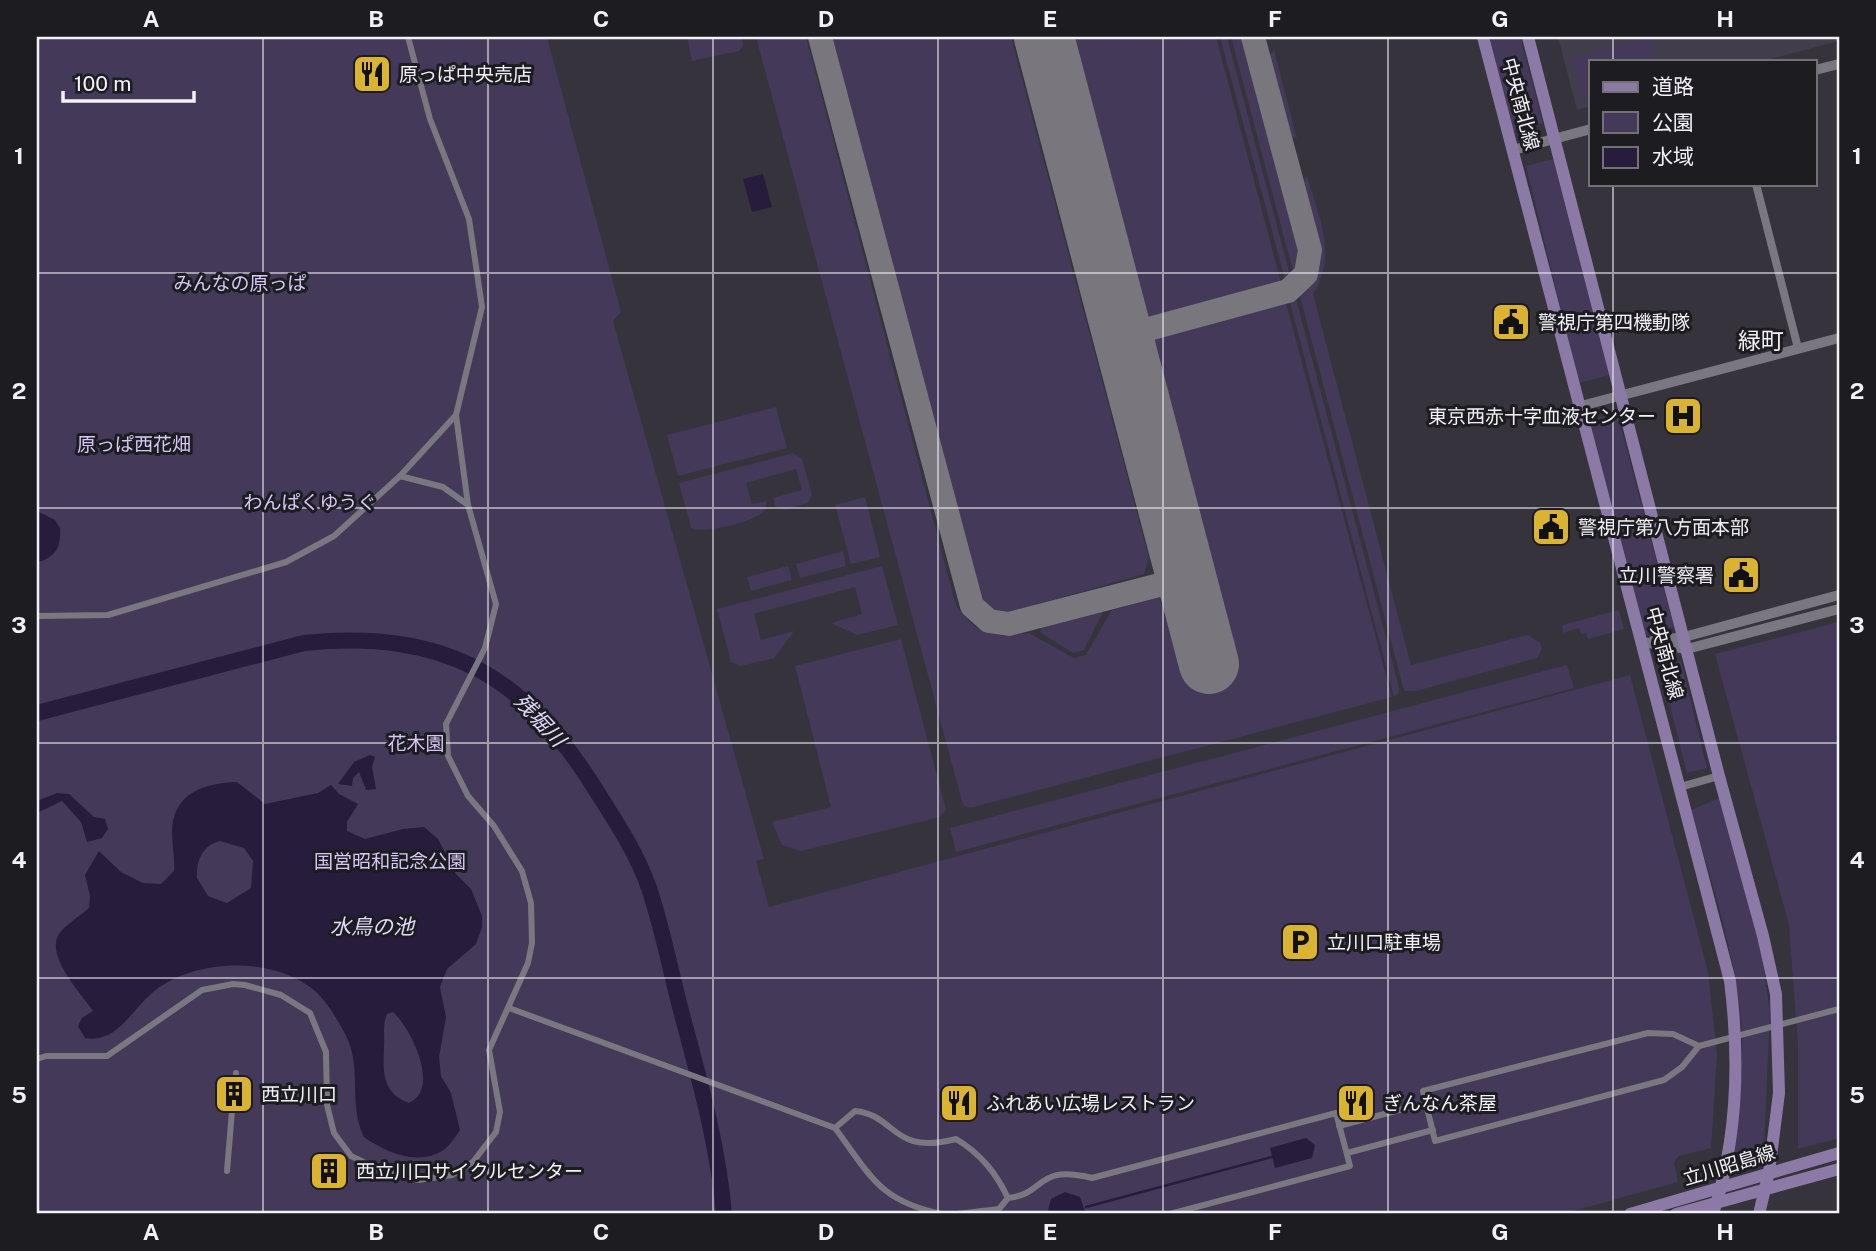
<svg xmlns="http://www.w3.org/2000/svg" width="1876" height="1251" font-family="'Public Sans','Noto Sans JP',sans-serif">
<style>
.built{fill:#423d4b}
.green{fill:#443958}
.water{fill:#281c3c;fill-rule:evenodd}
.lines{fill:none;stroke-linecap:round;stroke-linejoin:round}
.stream{stroke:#281c3c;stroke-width:2.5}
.river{stroke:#281c3c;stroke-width:16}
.taxiway{stroke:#79767e;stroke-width:24}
.runway{stroke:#79767e;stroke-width:60}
.pedestrian{stroke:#7a7781;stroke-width:6}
.minor{stroke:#7a7781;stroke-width:8}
.tertiary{stroke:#7a7781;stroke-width:10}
.secondary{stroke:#8b7aa5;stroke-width:12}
.grid{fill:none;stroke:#f3f1f7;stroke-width:2;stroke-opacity:0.55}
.labels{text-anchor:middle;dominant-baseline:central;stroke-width:6;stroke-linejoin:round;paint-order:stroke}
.poi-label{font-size:19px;fill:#f3f1f7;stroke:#1d1c20;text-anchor:start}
.street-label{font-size:19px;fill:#f3f1f7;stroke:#1d1c20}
.park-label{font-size:19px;fill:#d8c6f9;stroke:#1d1c20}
.water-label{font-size:21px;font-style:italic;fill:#e4d7fe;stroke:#1d1c20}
.quarter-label{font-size:23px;fill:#f3f1f7;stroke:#1d1c20}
.neatline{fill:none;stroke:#f3f1f7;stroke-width:2.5}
.grid-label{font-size:23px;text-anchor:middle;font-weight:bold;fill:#f3f1f7}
</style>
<rect width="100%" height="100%" fill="#36333c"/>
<path class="built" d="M1558 37H1839V41L1763 61H1591V106L1577 110Z"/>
<g class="green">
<path d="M37 37H547L621 312 613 321 764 859 756 861 769 907 1630 675 1708 972 1717 1055 1711 1148 1679 1156 1674 1162 1678 1182 1562 1214H37Z"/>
<path d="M687 37H742L743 46 739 51 692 61Z"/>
<path d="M756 37H806L954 598 958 609 975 627 1003 636 1029 633 1074 658 1086 655 1111 611 1159 596 1181 671 1236 657 1154 337 1161 330 1284 296 1392 697 970 808 963 805Z"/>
<path d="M830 37H1011L1149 558 1144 574 1006 613 996 612 980 601Z"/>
<path d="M1072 37H1216L1282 286 1159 319 1148 316Z"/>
<path d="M1220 37H1227L1291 279 1286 283Z"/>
<path d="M1231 37H1245L1299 241 1301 259 1294 275Z"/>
<path d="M1488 37H1520L1543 123 1512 131Z"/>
<path d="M1650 37 1657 61H1591V97L1582 99 1571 58Z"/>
<path d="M1274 50 1297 139 1284 132 1265 60Z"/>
<path d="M1553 159 1609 375 1579 383 1526 166Z"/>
<path d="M1307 176C1319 217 1338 256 1313 294L1411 665 1528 635 1540 643 1542 649 1537 658 1416 691H1405L1403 687 1298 289C1328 265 1306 219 1298 189Z"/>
<path d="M1294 291 1399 687V693L1394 697 1288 295Z"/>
<path d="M776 407 787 448 678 476 667 435Z"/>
<path d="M1617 413 1674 627 1645 635 1590 420Z"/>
<path d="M793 453 802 459 812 494 808 503 785 510 775 506 773 498 802 490 796 469 746 483 752 504 766 501V509C760 521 702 535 691 528L679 483Z"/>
<path d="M865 497 880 557 851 564 835 505Z"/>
<path d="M843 551 846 566 800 578 796 564Z"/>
<path d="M788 566 792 580 751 591 747 577Z"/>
<path d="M882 566 898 625 857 635 831 623 862 614 855 587 754 614 761 640 794 631 774 658 741 666 731 662 717 609Z"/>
<path d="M1619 610 1624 629 1588 639 1586 633 1581 634 1579 628 1563 633 1562 625Z"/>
<path d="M1103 612 1084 650 1073 653 1040 632 1042 627Z"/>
<path d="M1839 622V1138L1798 1149V1045L1789 925 1715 654Z"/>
<path d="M901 639 946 810 940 817 801 851 782 845 772 822 831 807 795 666Z"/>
<path d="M1681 661 1707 768 1687 773 1660 666Z"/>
<path d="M1567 665 1574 688 956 852 950 828Z"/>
<path d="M1720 798 1761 951 1770 1012 1764 1149 1734 1157C1738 1111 1745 1064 1741 1018 1734 948 1710 878 1691 810Z"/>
</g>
<g class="water">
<path d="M763 174 772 207 752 212 743 179Z"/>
<path d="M37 511 55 520 60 528C61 547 56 557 38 562Z"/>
<path d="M370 755 375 757 372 767 376 789 366 790 359 772 353 778 352 786 338 784 354 762Z"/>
<path d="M237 782 265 804 318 793 331 785 339 794 358 804 347 822V831L365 839 403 829 424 827 438 839 456 874 471 889 482 916V927L476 944 447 969 440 987 446 1017 439 1057 441 1076 451 1093 460 1130C455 1137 449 1147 442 1151 417 1166 385 1152 364 1137 347 1102 364 1065 343 1030 334 1014 323 995 307 985 264 956 191 960 152 993 131 1011 116 1044 85 1038L78 1026 82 1018 93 1011C81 993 45 956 59 934 65 925 80 916 89 908L90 896 85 875 99 851 121 872 143 883 161 884 174 871C175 858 172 845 172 833 172 793 204 783 237 782ZM220 841 244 848 253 861 251 888 227 903 208 896 197 878C196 862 202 845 220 841ZM393 1012C411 1028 441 1089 409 1103 382 1093 383 1072 384 1047 385 1035 382 1026 387 1014Z"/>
<path d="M57 793 69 794 94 817 105 819 108 829 102 838 87 842 81 822 62 801 37 813V801Z"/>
<path d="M1306 1138 1315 1145 1312 1158 1275 1168 1270 1148Z"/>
<path d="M1065 1192 1080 1197 1086 1214H1047L1051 1199Z"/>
</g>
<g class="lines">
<path class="stream" d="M1086 1207 1272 1157"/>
<path class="river" d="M37 713 304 643C445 629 526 675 599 795 618 825 637 854 649 888 662 927 670 968 680 1007 698 1075 718 1143 724 1214"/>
<g class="taxiway">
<path d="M820 37 972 606 989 621 1009 624 1186 578"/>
<path d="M1123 336 1288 291 1306 274 1310 250 1253 37"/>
</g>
<path class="runway" d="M1044 37 1209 664"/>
<g class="pedestrian">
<path d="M400 476 443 487 468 505"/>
<path d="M37 616 108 615 286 562 334 536 400 476 456 415"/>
<path d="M509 1008 835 1128 855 1111C897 1115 891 1156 956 1139 981 1154 996 1173 1008 1198 1047 1194 1034 1164 1092 1178L1336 1113 1350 1166 1170 1214"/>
<path d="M1648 1033 1673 1034 1699 1046 1682 1067 1664 1080 1435 1141 1423 1091Z"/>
<path d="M1699 1046 1839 1009"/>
<path d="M37 1059 46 1056H107L202 990 233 984 245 985 281 995 310 1013 326 1052 327 1105 334 1133 351 1156 386 1173 419 1180 452 1175 473 1162 496 1132 500 1112 489 1050 528 963 532 943 531 903 522 871 494 826 468 796 448 756 446 724 485 648 496 604 468 505 456 415 482 307 469 219 430 119 408 37"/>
<path d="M235 1089 236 1073"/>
<path d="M1339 1126 1426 1103"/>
<path d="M835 1128C871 1176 879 1201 942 1214"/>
<path d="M1347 1153 1433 1130"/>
<path d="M227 1171 233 1099"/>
<path d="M957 1214 999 1209 1008 1198"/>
</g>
<g class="minor">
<path d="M1756 184 1798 348"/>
<path d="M1680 787 1719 776"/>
</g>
<g class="tertiary">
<path d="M1815 70 1839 64"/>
<path d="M1513 150 1591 129"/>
<path d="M1581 406 1839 338"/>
<path d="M1653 641 1684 637 1839 595"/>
<path d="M1642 642 1687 649 1839 609"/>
</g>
<g class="secondary">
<path d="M1483 37 1730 981C1740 1060 1738 1138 1713 1214"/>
<path d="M1528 37 1719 776 1763 936 1776 994 1779 1093 1769 1172 1759 1214"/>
<path d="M1630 1214 1839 1153"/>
<path d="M1676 1214 1839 1169"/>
</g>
</g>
<path class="grid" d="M263 37V1214M488 37V1214M713 37V1214M938 37V1214M1163 37V1214M1388 37V1214M1613 37V61M1613 184V1214M37 273H1839M37 508H1839M37 743H1839M37 978H1839"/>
<defs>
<symbol id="restaurant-square" viewBox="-11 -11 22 22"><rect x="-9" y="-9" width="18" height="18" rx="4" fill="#dbb333" stroke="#1d1c20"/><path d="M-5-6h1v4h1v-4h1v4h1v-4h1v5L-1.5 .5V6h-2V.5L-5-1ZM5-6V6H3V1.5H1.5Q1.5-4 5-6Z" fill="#111"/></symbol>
<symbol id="civic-square" viewBox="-11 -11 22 22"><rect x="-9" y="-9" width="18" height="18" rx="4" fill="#dbb333" stroke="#1d1c20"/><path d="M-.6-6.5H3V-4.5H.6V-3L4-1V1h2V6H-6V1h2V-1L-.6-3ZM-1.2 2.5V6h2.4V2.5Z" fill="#111"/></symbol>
<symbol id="hospital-square" viewBox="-11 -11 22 22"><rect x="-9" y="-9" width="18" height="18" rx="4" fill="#dbb333" stroke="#1d1c20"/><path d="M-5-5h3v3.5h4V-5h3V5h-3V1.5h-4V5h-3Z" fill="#111"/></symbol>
<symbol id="parking-square" viewBox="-11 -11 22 22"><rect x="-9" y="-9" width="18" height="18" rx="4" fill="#dbb333" stroke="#1d1c20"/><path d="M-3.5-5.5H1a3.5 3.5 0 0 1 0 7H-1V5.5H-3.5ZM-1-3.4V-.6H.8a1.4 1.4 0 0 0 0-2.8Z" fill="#111"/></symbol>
<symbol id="building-square" viewBox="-11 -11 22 22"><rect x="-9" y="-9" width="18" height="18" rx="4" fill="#dbb333" stroke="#1d1c20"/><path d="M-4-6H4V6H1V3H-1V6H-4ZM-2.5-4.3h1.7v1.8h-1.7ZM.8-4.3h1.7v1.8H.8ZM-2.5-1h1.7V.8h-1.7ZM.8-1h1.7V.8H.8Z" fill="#111"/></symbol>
</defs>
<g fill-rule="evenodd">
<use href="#restaurant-square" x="350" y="52" width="44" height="44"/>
<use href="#civic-square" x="1489" y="300" width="44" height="44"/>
<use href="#hospital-square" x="1661" y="394" width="44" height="44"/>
<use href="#civic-square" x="1529" y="505" width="44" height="44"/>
<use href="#civic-square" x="1719" y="553" width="44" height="44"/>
<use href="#parking-square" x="1278" y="920" width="44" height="44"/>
<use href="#building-square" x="212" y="1072" width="44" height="44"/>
<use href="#restaurant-square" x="937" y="1081" width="44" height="44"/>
<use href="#restaurant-square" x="1334" y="1081" width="44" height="44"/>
<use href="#building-square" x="307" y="1149" width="44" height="44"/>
</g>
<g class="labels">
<g class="poi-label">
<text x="399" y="74">原っぱ中央売店</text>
<text x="1538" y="322">警視庁第四機動隊</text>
<text x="1656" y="416" text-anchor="end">東京西赤十字血液センター</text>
<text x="1578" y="527">警視庁第八方面本部</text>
<text x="1714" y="575" text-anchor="end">立川警察署</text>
<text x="1327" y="942">立川口駐車場</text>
<text x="261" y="1094">西立川口</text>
<text x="986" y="1103">ふれあい広場レストラン</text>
<text x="1383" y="1103">ぎんなん茶屋</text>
<text x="356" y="1171">西立川口サイクルセンター</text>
</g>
<g class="street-label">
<text transform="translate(1521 104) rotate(75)">中央南北線</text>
<text transform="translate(1665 653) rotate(75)">中央南北線</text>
<text transform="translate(1729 1165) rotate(-17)">立川昭島線</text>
</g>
<g class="park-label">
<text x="240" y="283">みんなの原っぱ</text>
<text x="134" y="444">原っぱ西花畑</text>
<text x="310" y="502">わんぱくゆうぐ</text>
<text x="416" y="743">花木園</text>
<text x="390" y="861">国営昭和記念公園</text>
</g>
<g class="water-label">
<text transform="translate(540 720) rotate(47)">残堀川</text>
<text x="372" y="926">水鳥の池</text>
</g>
<g class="quarter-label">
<text x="1761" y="340">緑町</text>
</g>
</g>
<rect width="1876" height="1251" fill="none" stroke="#1d1c20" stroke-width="77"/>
<rect x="1589" y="60" width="228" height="126" fill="#1d1c20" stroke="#737176" stroke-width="2"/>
<rect x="1603" y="82" width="35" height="10" fill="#8b7aa5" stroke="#737176" stroke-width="2"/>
<text x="1652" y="94" font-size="21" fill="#f3f1f7">道路</text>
<rect x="1603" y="112" width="35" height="21" fill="#443958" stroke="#737176" stroke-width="2"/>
<text x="1652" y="130" font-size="21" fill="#f3f1f7">公園</text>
<rect x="1603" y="147" width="35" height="21" fill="#281c3c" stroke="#737176" stroke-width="2"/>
<text x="1652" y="164" font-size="21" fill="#f3f1f7">水域</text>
<path d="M63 91v10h131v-10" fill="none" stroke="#f3f1f7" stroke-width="3.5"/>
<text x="74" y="91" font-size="21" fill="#f3f1f7" stroke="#1d1c20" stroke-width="5" paint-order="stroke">100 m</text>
<rect x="38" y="38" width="1800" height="1174" class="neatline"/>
<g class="grid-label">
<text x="151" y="27">A</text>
<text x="376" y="27">B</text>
<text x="601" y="27">C</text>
<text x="826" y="27">D</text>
<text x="1050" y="27">E</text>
<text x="1275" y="27">F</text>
<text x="1500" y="27">G</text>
<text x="1725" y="27">H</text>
<text x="19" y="164">1</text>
<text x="1857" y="164">1</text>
<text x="19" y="399">2</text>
<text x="1857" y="399">2</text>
<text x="19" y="633">3</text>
<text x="1857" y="633">3</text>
<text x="19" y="868">4</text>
<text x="1857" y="868">4</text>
<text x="19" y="1103">5</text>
<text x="1857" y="1103">5</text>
<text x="151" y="1240">A</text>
<text x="376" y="1240">B</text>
<text x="601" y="1240">C</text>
<text x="826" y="1240">D</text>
<text x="1050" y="1240">E</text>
<text x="1275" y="1240">F</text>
<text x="1500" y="1240">G</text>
<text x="1725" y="1240">H</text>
</g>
</svg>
